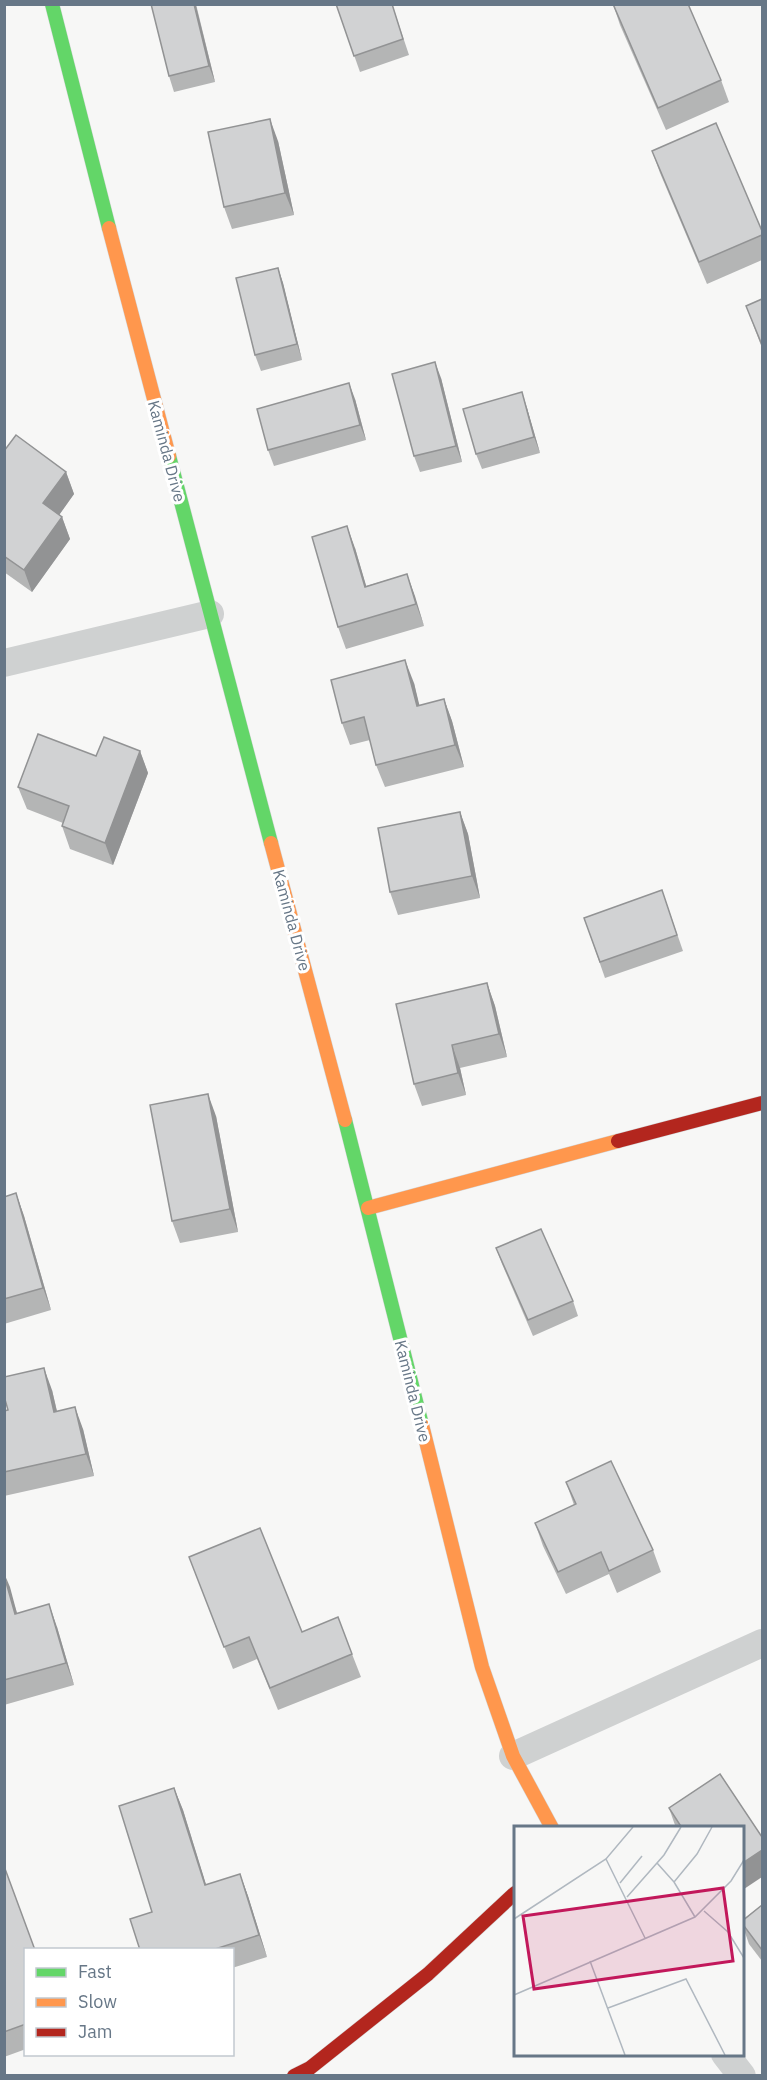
<svg xmlns="http://www.w3.org/2000/svg" width="767" height="2080" font-family="'IBM Plex Sans',sans-serif">
<style>
.lines{fill:none;stroke-linecap:round;stroke-linejoin:round}
.fast-casing{stroke:#d4d5d6;stroke-width:15}
.slow-casing{stroke:#d4d5d6;stroke-width:15}
.jam-casing{stroke:#d4d5d6;stroke-width:15}
.street{stroke:#cfd1d1;stroke-width:28}
.fast{stroke:#63d668;stroke-width:14}
.slow{stroke:#ff974d;stroke-width:14}
.jam{stroke:#b3261e;stroke-width:14}
.wall{fill:#b4b5b5}
.shaded-wall{fill:#929394}
.building{fill:#d1d2d3;stroke:#929394;stroke-width:1.5}
.labels{text-anchor:middle;dominant-baseline:central;stroke-width:6;stroke-linejoin:round;paint-order:stroke}
.street-label{font-size:16px;fill:#677787;stroke:#fff}
.inset-road{fill:none;stroke:#b0b8c0;stroke-width:1.5}
.view{fill:#c2185b;fill-opacity:0.15;stroke:#c2185b;stroke-width:3}
.inset-edge{fill:none;stroke:#677787;stroke-width:3}
</style>
<rect width="100%" height="100%" fill="#f7f7f6"/>
<g class="lines">
<defs>
<g id="fast">
<path d="M52 4 109 228"/>
<path d="M169 456 271 843"/>
<path d="M345 1120 422 1425"/>
</g>
<g id="slow">
<path d="M109 228 169 456"/>
<path d="M271 843 345 1120"/>
<path d="M368 1208 618 1141"/>
<path d="M422 1425 482 1667 513 1756 552 1828"/>
</g>
<g id="jam">
<path d="M618 1141 762 1103"/>
<path d="M294 2076 310 2068 428 1974 515 1893"/>
</g>
</defs>
<use href="#fast" class="fast-casing"/>
<use href="#slow" class="slow-casing"/>
<use href="#jam" class="jam-casing"/>
<g class="street">
<path d="M4 663 210 614"/>
<path d="M513 1756 762 1643"/>
<path d="M725 2054 742 2076"/>
</g>
<use href="#fast" class="fast"/>
<use href="#slow" class="slow"/>
<use href="#jam" class="jam"/>
</g>
<g class="wall">
<path d="M194 4H196L215 82 174 92 169 76Z"/>
<path d="M336 4H392L409 55 360 72Z"/>
<path d="M613 4 721 80 729 102 666 130 620 25Z"/>
<path d="M278 141 294 215 232 229 224 207Z"/>
<path d="M652 151 762 231V260L707 284 660 173Z"/>
<path d="M278 268 283 283 302 360 261 371 255 355Z"/>
<path d="M762 299V348L746 306Z"/>
<path d="M441 378 462 462 420 472 414 456Z"/>
<path d="M355 399 366 440 274 466 268 450Z"/>
<path d="M527 408 540 453 482 469 476 454Z"/>
<path d="M4 451 66 472 74 494 59 515 62 517 70 539 32 592 4 572Z"/>
<path d="M355 548 366 586 407 574 424 626 346 649 338 627Z"/>
<path d="M414 683 419 706 444 699 452 721 464 767 385 787 376 765 370 740 350 745 342 723Z"/>
<path d="M140 751 148 773 113 865 70 849 62 826 63 823 27 809 18 787 96 756Z"/>
<path d="M460 812 468 834 480 898 398 915 390 892Z"/>
<path d="M662 890 683 951 605 978 584 918Z"/>
<path d="M487 983 495 1006 507 1057 460 1068 466 1095 422 1106 414 1084Z"/>
<path d="M216 1116 238 1232 180 1243 172 1221Z"/>
<path d="M16 1193 24 1216 51 1310 4 1324V1197Z"/>
<path d="M496 1248 573 1301 578 1316 533 1336 502 1264Z"/>
<path d="M52 1390 57 1411 83 1429 94 1476 4 1496V1411Z"/>
<path d="M566 1482 653 1550 661 1572 617 1593 609 1574 566 1594 543 1546 535 1523 574 1505Z"/>
<path d="M189 1557 302 1632 352 1654 361 1677 278 1710 257 1659 233 1669Z"/>
<path d="M4 1573 17 1613 57 1627 74 1685 4 1705Z"/>
<path d="M174 1788 183 1810 206 1885 240 1874 248 1896 267 1957 232 1968V1950H140L152 1912Z"/>
<path d="M669 1808 741 1828H676Z"/>
<path d="M4 1866 26 1950V2049L4 2057Z"/>
<path d="M762 1905V1961L749 1944 741 1921Z"/>
</g>
<g class="shaded-wall">
<path d="M194 4H196V6L215 82 209 66Z"/>
<path d="M270 119 278 141 294 215 285 193Z"/>
<path d="M278 268 283 283 302 360 297 344Z"/>
<path d="M435 362 441 378 462 462 456 446Z"/>
<path d="M349 383 355 399 366 440 360 425Z"/>
<path d="M522 392 527 408 540 453 534 437Z"/>
<path d="M66 472 74 494 52 525 43 503Z"/>
<path d="M62 517 70 539 32 592 24 570Z"/>
<path d="M347 526 355 548 373 609 365 587Z"/>
<path d="M407 574 415 596 424 626 416 604Z"/>
<path d="M405 660 414 683 425 728 417 706Z"/>
<path d="M444 699 452 721 464 767 455 745Z"/>
<path d="M140 751 148 773 113 865 105 843Z"/>
<path d="M460 812 468 834 480 898 472 876Z"/>
<path d="M487 983 495 1006 507 1057 499 1034Z"/>
<path d="M452 1045 460 1068 466 1095 458 1073Z"/>
<path d="M208 1094 216 1116 238 1232 230 1209Z"/>
<path d="M16 1193 24 1216 51 1310 43 1288Z"/>
<path d="M44 1368 52 1390 62 1434 54 1412Z"/>
<path d="M75 1407 83 1429 94 1476 86 1454Z"/>
<path d="M4 1573 10 1587 23 1636 15 1614Z"/>
<path d="M49 1604 57 1627 74 1685 66 1663Z"/>
<path d="M174 1788 183 1810 213 1907 205 1885Z"/>
<path d="M762 1850V1877L741 1891V1864Z"/>
<path d="M240 1874 248 1896 267 1957 259 1935Z"/>
</g>
<g class="building">
<path d="M151 4H194L209 66 169 76Z"/>
<path d="M336 4H392L403 39 354 56Z"/>
<path d="M613 4H688L721 80 658 108Z"/>
<path d="M270 119 285 193 224 207 208 132Z"/>
<path d="M716 123 762 231V235L699 262 652 151Z"/>
<path d="M278 268 297 344 255 355 236 278Z"/>
<path d="M762 299V345L746 306Z"/>
<path d="M435 362 456 446 414 456 392 374Z"/>
<path d="M349 383 360 425 268 450 257 409Z"/>
<path d="M522 392 534 437 476 454 463 409Z"/>
<path d="M16 435 66 472 43 503 62 517 24 570 4 556V451Z"/>
<path d="M347 526 365 587 407 574 416 604 338 627 312 537Z"/>
<path d="M405 660 417 706 444 699 455 745 376 765 364 717 342 723 331 680Z"/>
<path d="M38 734 96 756 104 737 140 751 105 843 62 826 69 806 18 787Z"/>
<path d="M460 812 472 876 390 892 378 828Z"/>
<path d="M662 890 677 935 600 962 584 918Z"/>
<path d="M487 983 499 1034 452 1045 458 1073 414 1084 396 1004Z"/>
<path d="M208 1094 230 1209 172 1221 150 1105Z"/>
<path d="M16 1193 43 1288 4 1299V1197Z"/>
<path d="M541 1229 573 1301 528 1320 496 1248Z"/>
<path d="M44 1368 54 1412 75 1407 86 1454 4 1472V1411L8 1410 4 1396V1377Z"/>
<path d="M611 1461 653 1550 609 1571 601 1552 558 1572 535 1523 576 1504 566 1482Z"/>
<path d="M260 1528 302 1632 338 1617 352 1654 270 1688 249 1637 224 1647 189 1557Z"/>
<path d="M4 1575 15 1614 49 1604 66 1663 4 1680Z"/>
<path d="M720 1774 762 1837V1850L741 1864V1828H682L669 1808Z"/>
<path d="M174 1788 205 1885 240 1874 259 1935 212 1950H140L130 1919 152 1912 119 1806Z"/>
<path d="M4 1866 35 1950H26V2024L4 2032Z"/>
<path d="M762 1905V1950L741 1922Z"/>
</g>
<g class="labels">
<g class="street-label">
<text transform="translate(167 451) rotate(75)">Kaminda Drive</text>
<text transform="translate(292 920) rotate(75)">Kaminda Drive</text>
<text transform="translate(413 1391) rotate(76)">Kaminda Drive</text>
</g>
</g>
<g transform="translate(514 1826)">
<rect width="230" height="230" fill="#f7f7f6"/>
<path class="inset-road" d="M92 33 131 112M143 37 160 56M106 57 128 30M113 71 150 29 167 1M190 85 214 106 230 132M181 91 160 56 183 28 198 1M0 93 92 33 119 1M76 135 111 229M0 169 181 91 217 55 230 34M94 182 172 153 211 229"/>
<path class="view" d="M209 62 219 135 20 163 9 90Z"/>
<rect width="230" height="230" class="inset-edge"/>
</g>
<rect width="767" height="2080" fill="none" stroke="#677787" stroke-width="12"/>
<rect x="24" y="1948" width="210" height="108" fill="#ffffff" stroke="#c2c9cf" stroke-width="1.5"/>
<rect x="36" y="1968" width="30" height="9" fill="#63d668" stroke="#c2c9cf" stroke-width="1.5"/>
<text x="78" y="1978" font-size="18" fill="#677787">Fast</text>
<rect x="36" y="1998" width="30" height="9" fill="#ff974d" stroke="#c2c9cf" stroke-width="1.5"/>
<text x="78" y="2008" font-size="18" fill="#677787">Slow</text>
<rect x="36" y="2028" width="30" height="9" fill="#b3261e" stroke="#c2c9cf" stroke-width="1.5"/>
<text x="78" y="2038" font-size="18" fill="#677787">Jam</text>
</svg>
